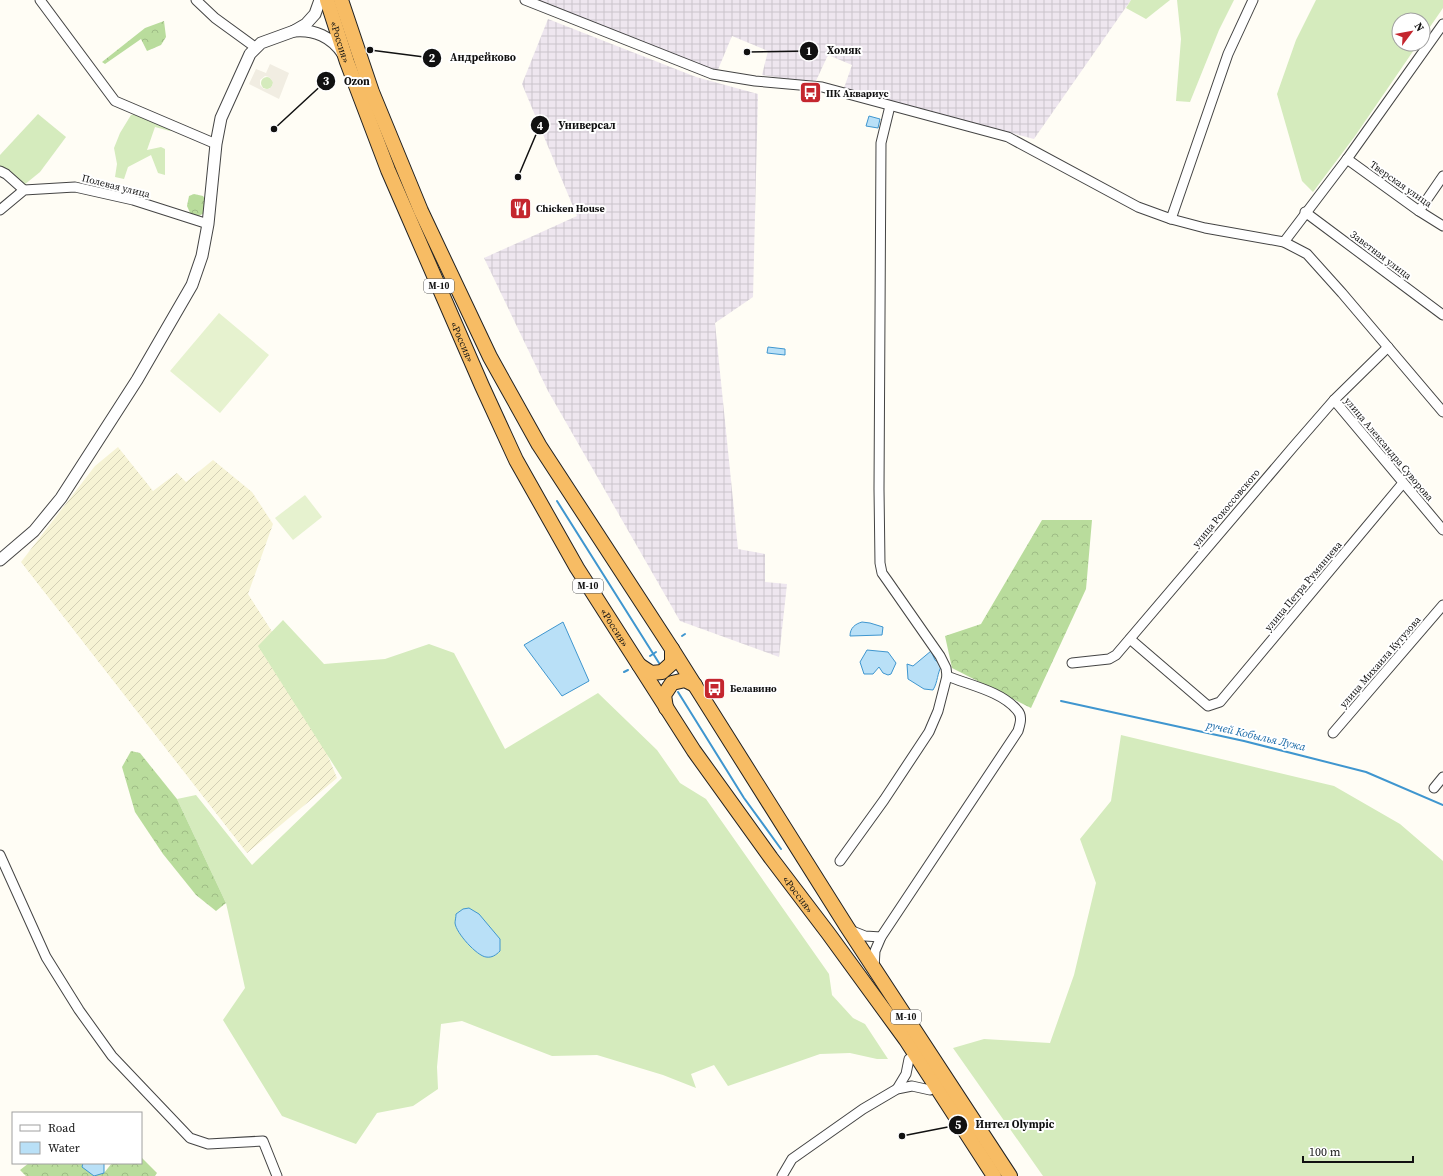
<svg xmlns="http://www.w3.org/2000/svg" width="1443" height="1176" font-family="'Source Serif 4',serif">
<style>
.industrial{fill:url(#industrial-grid)}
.farmland{fill:url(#farmland-furrows)}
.grass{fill:#d5ebbd;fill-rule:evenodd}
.forest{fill:url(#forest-crowns)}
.pitch{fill:#e6f2cf}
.plaza{fill:#f1ede2;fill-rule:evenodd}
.water{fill:#b9e0f7;stroke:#3f96cf}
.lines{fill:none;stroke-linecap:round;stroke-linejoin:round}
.stream{stroke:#3f96cf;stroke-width:2}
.minor-casing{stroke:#444;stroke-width:11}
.tertiary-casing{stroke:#444;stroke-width:13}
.trunk-casing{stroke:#222;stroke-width:16}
.minor{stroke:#fff;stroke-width:9}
.tertiary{stroke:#fff;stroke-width:11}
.trunk{stroke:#f7bc64;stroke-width:14}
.labels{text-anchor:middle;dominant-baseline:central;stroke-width:4;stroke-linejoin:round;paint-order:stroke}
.shield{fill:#fff;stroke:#585858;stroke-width:1}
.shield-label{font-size:9px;font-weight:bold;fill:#111}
.street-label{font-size:10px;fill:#111;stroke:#fff}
.poi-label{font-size:10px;font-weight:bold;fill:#111;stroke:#fff;text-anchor:start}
.water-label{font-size:11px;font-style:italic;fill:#1768a6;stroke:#fff}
.leader{fill:none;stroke:#111;stroke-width:1.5}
.callout-dot{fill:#111;stroke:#fff;stroke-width:1.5}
.mark-label{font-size:12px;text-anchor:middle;font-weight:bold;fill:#fff}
.callout-label{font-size:11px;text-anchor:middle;font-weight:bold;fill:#111;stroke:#fff;stroke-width:4;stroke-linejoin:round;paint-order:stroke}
</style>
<defs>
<pattern id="industrial-grid" width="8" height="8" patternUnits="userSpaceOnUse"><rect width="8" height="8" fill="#eee6ef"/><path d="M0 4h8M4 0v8" fill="none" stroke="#cbc4cc"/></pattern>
<pattern id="farmland-furrows" width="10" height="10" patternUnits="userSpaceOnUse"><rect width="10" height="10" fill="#f6f3d4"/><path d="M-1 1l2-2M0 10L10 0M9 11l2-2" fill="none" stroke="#d2cfb5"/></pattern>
<pattern id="forest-crowns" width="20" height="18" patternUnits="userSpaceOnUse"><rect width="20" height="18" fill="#b9dc9c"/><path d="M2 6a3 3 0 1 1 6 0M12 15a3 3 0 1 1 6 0" fill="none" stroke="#9ebc85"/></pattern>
</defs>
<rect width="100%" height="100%" fill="#fffdf5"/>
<g class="industrial">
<path d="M538 0H1131L1034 139 844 88 852 65 828 55 815 83 762 75 768 51 732 36 717 72Z"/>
<path d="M548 19 696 77 758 94 753 297 715 323 738 549 765 554V582L787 584 779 657 680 621 548 391 484 258 577 216 522 84Z"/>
</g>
<path class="farmland" d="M118 447 153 491 177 473 186 482 213 460 252 492 273 524 248 594 285 652 337 778 247 853 21 562 95 466Z"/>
<g class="grass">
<path d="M1131 0H1170L1146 19 1126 8Z"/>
<path d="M1177 0H1234L1219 30 1190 102 1176 101 1181 39Z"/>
<path d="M1316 0H1443V8L1423 37V20H1399V44H1418L1355 136 1313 192 1302 181 1277 94 1296 40Z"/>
<circle cx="267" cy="83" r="6"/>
<path d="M38 114 66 137 40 172 24 185 0 169V155Z"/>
<path d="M137 114 173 129 170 131 155 127 147 150 161 147 165 149V175L158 173 151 155 128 167 124 179 115 177 117 164 114 148 120 133 131 115Z"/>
<path d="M283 620 324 664 385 659 429 644 454 653 505 749 598 693 657 750 680 783 706 799 829 974 832 995 853 1018 865 1024 888 1059H877L850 1053 820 1054 728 1086 714 1065 691 1074 696 1088 663 1075 597 1055 552 1056 462 1021 441 1024 437 1067 438 1089 413 1106 377 1113 356 1144 282 1116 223 1020 245 988 226 903 177 799 196 795 252 865 342 778 258 646ZM455 925 486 957C472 950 463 938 455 925Z"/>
<path d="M1121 735 1334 786 1400 824 1443 861V1176H1043L953 1048 984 1039 1050 1043 1074 975 1096 883 1080 839 1111 801Z"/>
</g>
<g class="forest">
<path d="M164 21 166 37 161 45 147 51 141 39 105 64 102 62 145 28Z"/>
<path d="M194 194 203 196 206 201V212L197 217 191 215 187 206 189 196Z"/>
<path d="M1042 520H1092L1086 589 1031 708 952 668 945 636 981 624Z"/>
<path d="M131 751 140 753 177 799 226 903 216 911 196 895 163 854 135 812 122 767Z"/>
<path d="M141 1157 157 1173 155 1176H26L20 1170 29 1163H83L82 1167 104 1173 112 1163H141Z"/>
</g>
<g class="pitch">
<path d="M219 313 269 355 220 413 170 371Z"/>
<path d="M305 495 322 517 293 540 275 518Z"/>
</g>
<path class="plaza" d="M270 64 289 73 279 99 249 84 256 69 266 73ZM265 76 269 77 273 82 272 86 269 89H264L260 85V80Z"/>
<g class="water">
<path d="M869 116 880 119 878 128 866 126Z"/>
<path d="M768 347 785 349V355L767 353Z"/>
<path d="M563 622 589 681 562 696 524 645Z"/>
<path d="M862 622 870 623 883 627 882 635 850 636C850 628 855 624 862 622Z"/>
<path d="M867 650 888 652 896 663 891 674 888 675 883 673 879 667 873 674H864L860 662Z"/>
<path d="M931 651 935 660 942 665C937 673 938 682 933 690L924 689 908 679 907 664 913 666Z"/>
<path d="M469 908 479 914 500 939V951C496 955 492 958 486 957 477 956 456 933 455 923 455 921 456 917 456 914L463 909Z"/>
<path d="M83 1163H104V1173L94 1176 82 1167Z"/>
</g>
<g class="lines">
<g class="stream">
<path d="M557 501 659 663"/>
<path d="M682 636 685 634"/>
<path d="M650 656 656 652"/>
<path d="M624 672 628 670"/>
<path d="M678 692 744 798 781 849"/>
<path d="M1061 701 1244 741 1366 772 1443 805"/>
</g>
<defs>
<g id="minor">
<path d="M40 0 115 101 216 144"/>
<path d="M196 0 215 18 255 47"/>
<path d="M525 0 712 74 755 81 822 87 1008 137 1138 207 1171 219 1205 228 1284 242 1307 254 1342 293 1443 412"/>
<path d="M1347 159 1419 211 1443 226"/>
<path d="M0 171 6 174 24 190"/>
<path d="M0 210 24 190 75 187 133 200 208 224"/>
<path d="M1419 211 1443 176"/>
<path d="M1305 212 1443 315"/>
<path d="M1171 219 1228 54 1253 0"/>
<path d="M1284 242 1347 159 1443 24"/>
<path d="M1334 400 1443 530"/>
<path d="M1130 639 1208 706 1220 702 1403 483"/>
<path d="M1072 663 1109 659 1116 655 1294 446 1334 400 1388 347"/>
<path d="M1333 733 1443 605"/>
<path d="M1434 788 1443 777"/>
<path d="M0 855 46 957 79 1010 112 1056 190 1138 208 1144 263 1141 277 1176"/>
<path d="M840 861 884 800 929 732 938 711 947 676 946 668 940 656 887 580 882 573 880 563 879 489 881 143 890 106"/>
<path d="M850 930 865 936 881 937"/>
<path d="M874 968 875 951 881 937 1018 731C1020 724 1023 716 1017 710 1001 691 969 685 947 676"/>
<path d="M897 1089 906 1074 909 1059"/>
<path d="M782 1176 792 1159 863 1109 897 1089 912 1086 930 1090"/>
</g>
<g id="tertiary">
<path d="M294 31C314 29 332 37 343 54"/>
<path d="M0 560 34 531 61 498 137 380 192 285 202 256 208 224 216 144 221 118 250 54 261 43 294 31 306 24 315 14 320 0"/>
</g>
<g id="trunk">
<path id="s1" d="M327 0 347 62 388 170 482 386 516 460 577 568 694 751 771 858 828 933 906 1040 994 1176"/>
<path d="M341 0 372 92 421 211 490 357 539 445 672 649 847 927 1010 1176"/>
<path d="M639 665 651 673 662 672 672 663V649"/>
<path d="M666 708 664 695 672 683 685 680 695 685"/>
</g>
</defs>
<use href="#minor" class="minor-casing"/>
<use href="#tertiary" class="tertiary-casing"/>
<use href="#trunk" class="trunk-casing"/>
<use href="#minor" class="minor"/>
<use href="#tertiary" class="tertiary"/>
<use href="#trunk" class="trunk"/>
</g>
<defs>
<symbol id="bus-square" viewBox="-11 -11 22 22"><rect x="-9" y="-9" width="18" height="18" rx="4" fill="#c4262e" stroke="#fff"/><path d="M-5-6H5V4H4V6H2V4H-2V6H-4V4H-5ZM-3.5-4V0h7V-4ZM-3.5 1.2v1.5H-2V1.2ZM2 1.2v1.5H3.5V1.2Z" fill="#fff"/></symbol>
<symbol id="restaurant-square" viewBox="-11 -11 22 22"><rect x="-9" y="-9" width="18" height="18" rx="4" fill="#c4262e" stroke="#fff"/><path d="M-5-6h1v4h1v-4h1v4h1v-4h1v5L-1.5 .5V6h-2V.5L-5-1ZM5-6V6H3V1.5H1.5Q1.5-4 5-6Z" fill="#fff"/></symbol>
</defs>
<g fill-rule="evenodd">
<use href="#bus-square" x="798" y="80" width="25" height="25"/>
<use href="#restaurant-square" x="508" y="196" width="25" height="25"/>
<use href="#bus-square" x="702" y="676" width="25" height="25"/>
</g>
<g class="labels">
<g class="shield">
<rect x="424" y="279" width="30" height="14" rx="3"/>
<rect x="573" y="579" width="30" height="14" rx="3"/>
<rect x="891" y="1010" width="30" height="14" rx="3"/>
</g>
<g class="shield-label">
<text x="439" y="286">М-10</text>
<text x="588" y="586">М-10</text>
<text x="906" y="1017">М-10</text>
</g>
<g class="street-label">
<text stroke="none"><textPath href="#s1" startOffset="44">«Россия»</textPath></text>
<text transform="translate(1401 184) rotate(35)">Тверская улица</text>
<text transform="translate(116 186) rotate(14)">Полевая улица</text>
<text transform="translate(1381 255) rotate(37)">Заветная улица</text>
<text stroke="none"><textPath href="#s1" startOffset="368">«Россия»</textPath></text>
<text transform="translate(1389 449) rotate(50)">улица Александра Суворова</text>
<text transform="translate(1226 508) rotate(-50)">улица Рокоссовского</text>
<text transform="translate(1303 586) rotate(-50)">улица Петра Румянцева</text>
<text stroke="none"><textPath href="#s1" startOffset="692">«Россия»</textPath></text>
<text transform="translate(1380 662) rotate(-49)">улица Михаила Кутузова</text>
<text stroke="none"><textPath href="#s1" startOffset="1016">«Россия»</textPath></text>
</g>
<g class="poi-label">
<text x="826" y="93">ПК Аквариус</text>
<text x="536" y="208">Chicken House</text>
<text x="730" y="688">Белавино</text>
</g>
<g class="water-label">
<text transform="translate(1256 736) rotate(13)">ручей Кобылья Лужа</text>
</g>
</g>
<path class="leader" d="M747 52L809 51M370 50L432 58M274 129L326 81M518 177L540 125M902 1136L958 1125"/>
<g class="callout-dot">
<circle cx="747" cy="52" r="4"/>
<circle cx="370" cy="50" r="4"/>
<circle cx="274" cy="129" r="4"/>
<circle cx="518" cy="177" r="4"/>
<circle cx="902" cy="1136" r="4"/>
<circle cx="809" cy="51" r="10"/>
<circle cx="432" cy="58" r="10"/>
<circle cx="326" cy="81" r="10"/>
<circle cx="540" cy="125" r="10"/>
<circle cx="958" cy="1125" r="10"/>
</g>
<g class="mark-label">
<text x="809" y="55">1</text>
<text x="432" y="62">2</text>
<text x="326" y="85">3</text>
<text x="540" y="130">4</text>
<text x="958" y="1129">5</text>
</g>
<g class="callout-label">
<text x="844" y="54">Хомяк</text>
<text x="483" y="61">Андрейково</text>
<text x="357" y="85">Ozon</text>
<text x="587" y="129">Универсал</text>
<text x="1015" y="1128">Интел Olympic</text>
</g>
<rect x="12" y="1112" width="130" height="52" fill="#ffffff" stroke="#a0a0a0"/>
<rect x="20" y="1125" width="20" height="6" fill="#ffffff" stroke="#a0a0a0"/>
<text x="48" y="1132" font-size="12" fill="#111111">Road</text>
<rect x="20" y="1142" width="20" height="12" fill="#b9e0f7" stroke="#a0a0a0"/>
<text x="48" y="1152" font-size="12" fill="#111111">Water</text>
<g transform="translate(1411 32) rotate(58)"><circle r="19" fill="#ffffff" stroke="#a0a0a0"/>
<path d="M0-3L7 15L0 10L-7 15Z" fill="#c4262e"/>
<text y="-6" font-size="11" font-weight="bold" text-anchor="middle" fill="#111111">N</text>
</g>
<path d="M1303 1156v6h110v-6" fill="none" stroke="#111111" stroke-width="2"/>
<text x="1309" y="1156" font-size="12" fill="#111111" stroke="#ffffff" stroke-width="3" paint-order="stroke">100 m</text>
</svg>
